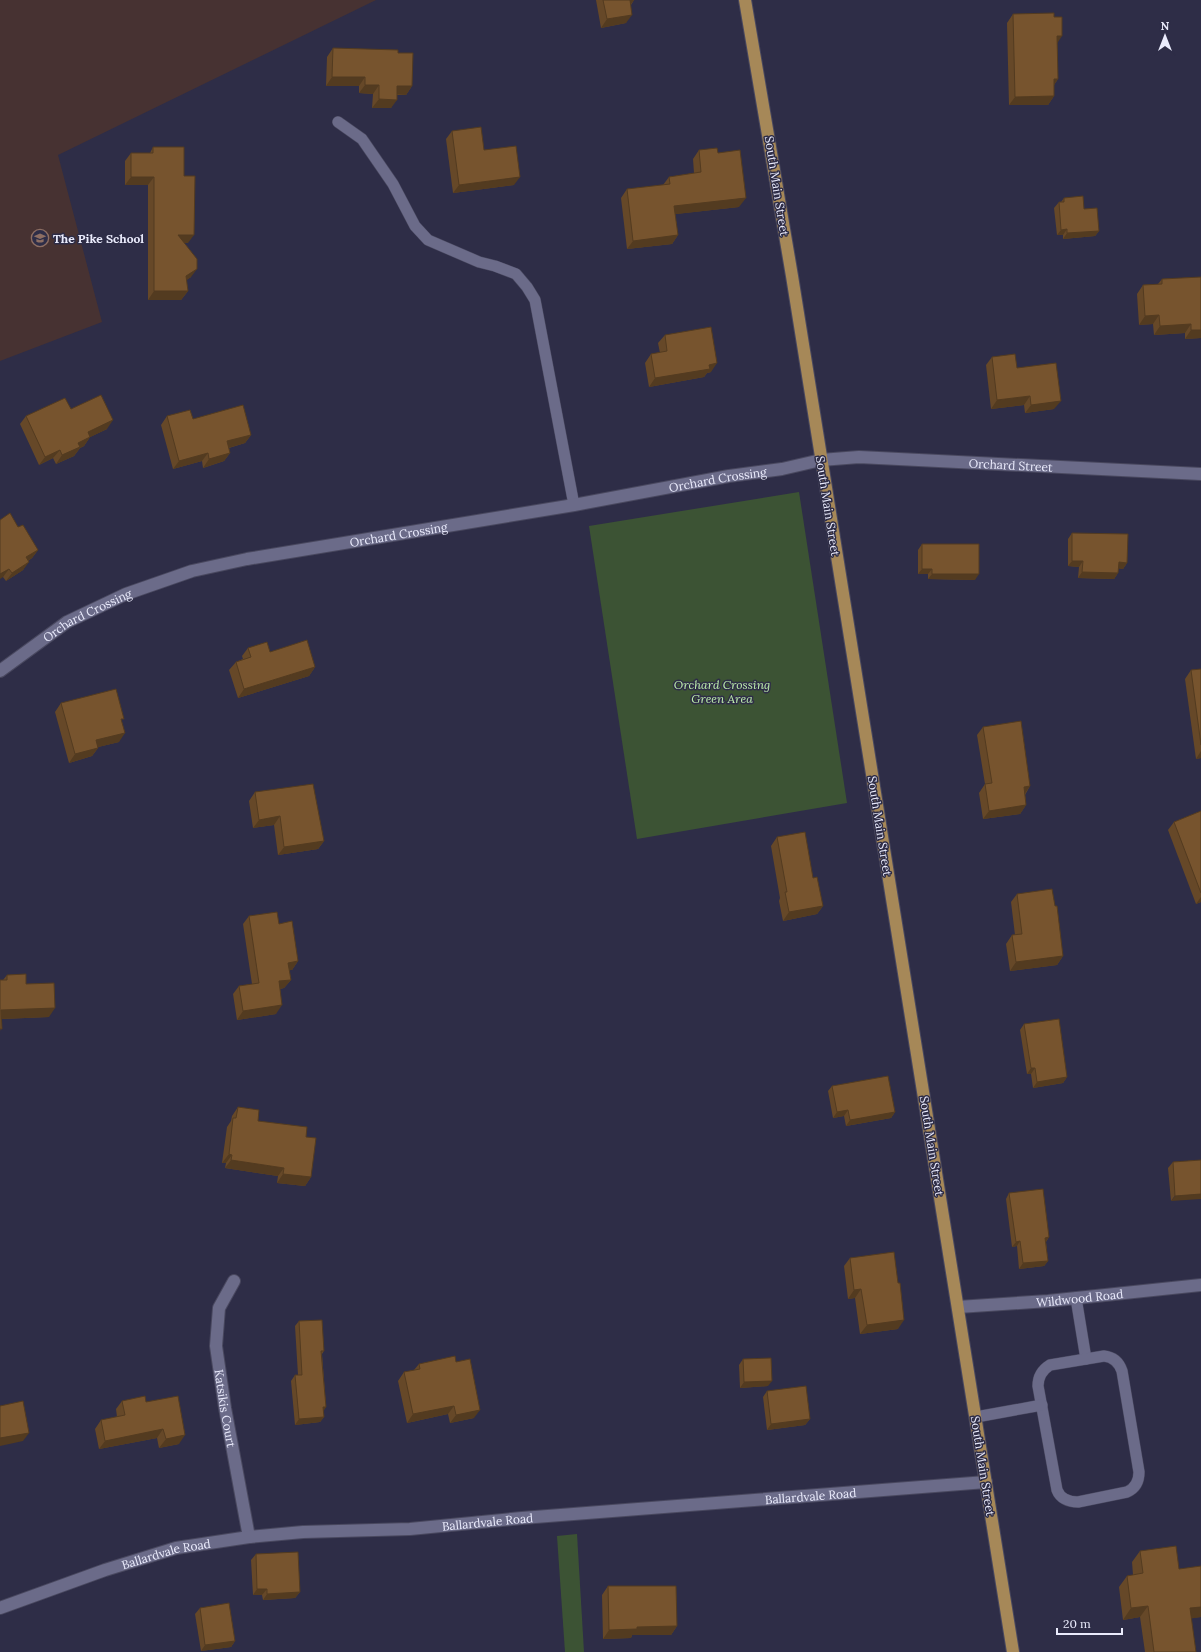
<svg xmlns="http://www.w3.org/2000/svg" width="1201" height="1652" font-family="Lora,serif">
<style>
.education{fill:#473232}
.green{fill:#3c5334}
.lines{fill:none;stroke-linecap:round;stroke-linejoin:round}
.lane-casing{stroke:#49485f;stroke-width:12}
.street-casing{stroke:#49485f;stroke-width:14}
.secondary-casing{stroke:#49485f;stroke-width:14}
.primary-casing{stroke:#49485f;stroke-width:14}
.lane{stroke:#6b6b89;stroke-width:11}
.street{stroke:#6b6b89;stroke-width:12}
.secondary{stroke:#6b6b89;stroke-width:12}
.primary{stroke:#a68858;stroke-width:12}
.wall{fill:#664828}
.shaded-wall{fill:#533b20}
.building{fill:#77542e;stroke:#533b20}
.labels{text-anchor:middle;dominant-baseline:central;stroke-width:3;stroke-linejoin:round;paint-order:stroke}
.street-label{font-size:12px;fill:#eaebfc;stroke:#2e2d47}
.poi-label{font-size:12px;font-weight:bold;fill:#eaebfc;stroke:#2e2d47;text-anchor:start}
.park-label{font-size:12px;font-style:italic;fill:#beeeac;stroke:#2e2d47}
</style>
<rect width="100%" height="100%" fill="#2e2d47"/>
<path class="education" d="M0 0H376L58 155 102 322 0 361Z"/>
<g class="green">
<path d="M799 492 847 803 637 839 589 526Z"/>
<path d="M577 1534 584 1652H565L557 1536Z"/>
</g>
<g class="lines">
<defs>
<g id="lane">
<path d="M338 122 362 139 393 184 415 226 428 240 479 262 495 266 516 274 527 287 535 300 574 505"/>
<path d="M1076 1298 1086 1359"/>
<path d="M1104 1356C1113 1357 1119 1362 1122 1371L1139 1472C1139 1481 1136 1488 1127 1492L1078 1502C1068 1502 1060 1498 1057 1490L1038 1386C1038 1376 1042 1370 1050 1365Z"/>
<path d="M976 1417 1042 1405"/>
</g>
<g id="street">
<path id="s1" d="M0 671 67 622 126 594 192 571 247 559 574 505 729 476 782 469 821 460 859 457 1201 474"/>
<path id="s2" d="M234 1281 219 1308 216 1346 225 1408 249 1537"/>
</g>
<g id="secondary">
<path id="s3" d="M958 1307 1048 1301 1201 1285"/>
<path id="s4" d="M0 1608 105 1570 176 1548 249 1537 303 1532 410 1529 522 1518 986 1482"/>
</g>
<path id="primary" d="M745 0 792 276 1013 1652"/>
</defs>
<use href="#lane" class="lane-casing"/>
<use href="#street" class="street-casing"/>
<use href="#secondary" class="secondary-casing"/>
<use href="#primary" class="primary-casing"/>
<use href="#lane" class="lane"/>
<use href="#street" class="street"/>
<use href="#secondary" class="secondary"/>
<use href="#primary" class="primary"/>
</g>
<g class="wall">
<path d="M596 0H634L631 5 626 23 601 28Z"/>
<path d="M1013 14 1054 17 1057 44 1058 79 1054 85V96L1048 105H1009L1007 23Z"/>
<path d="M333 48 398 53 412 86 406 95H397L391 108H372L373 94 359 93V86H326L327 57Z"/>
<path d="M452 131 484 150 514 185 453 193 446 139Z"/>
<path d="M153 147 184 176 188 243H184L191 277 186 280 188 291 181 300H148V185H125V161L131 153H150Z"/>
<path d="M699 150 718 153 739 207 675 214 678 235 672 244 627 249 621 198 627 189 663 185 669 177 694 173 693 159Z"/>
<path d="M1064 198 1084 209 1099 231 1095 236 1063 239V235H1057L1054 208 1059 202H1061Z"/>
<path d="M1201 277V338L1185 339V333L1154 335 1153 324 1139 325 1137 294 1143 285 1158 284 1162 279Z"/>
<path d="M665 335 711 372 707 373 704 377 649 387 645 363 651 354 660 353 658 343Z"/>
<path d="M992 357 1017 368 1054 409 1025 413 1024 405 991 409 986 365Z"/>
<path d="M71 409 107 429 90 437 84 446 80 448 74 456 56 464 53 458 39 465 20 424 26 416Z"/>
<path d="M167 416 193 419 251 435 245 443 229 448 230 453 224 461 203 468 202 461 173 469 161 425Z"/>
<path d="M18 527 38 550 32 558 28 561 23 570 6 581 3 577Z"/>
<path d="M1072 533 1127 563 1123 569 1118 568V573L1114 579 1078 578 1079 567 1068 566V539Z"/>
<path d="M922 544 975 580 928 579V574H918V550Z"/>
<path d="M248 648 270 652 315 667 309 676 238 698 229 670 236 662 243 659 242 656Z"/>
<path d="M1201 669V758L1196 759 1185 679 1191 670Z"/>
<path d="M61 703 122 722 119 742 98 747V748L92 756 69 763 55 712Z"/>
<path d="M983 727 1030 786 1025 795 1026 805 1020 814 983 819 979 793 985 784 977 735Z"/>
<path d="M255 792 324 841 318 849 278 855 274 825 253 828 249 801Z"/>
<path d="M1201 811V902L1196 904 1168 830 1174 822Z"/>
<path d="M777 837 813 878 823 906 817 914 783 921 779 901 780 898 771 846Z"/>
<path d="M1017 894 1055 906 1063 956 1057 965 1010 971 1006 944 1012 935H1015L1011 902Z"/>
<path d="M249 916 279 924 298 961 292 970H289L291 980 284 988 280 989 276 1014 237 1020 233 994 239 986 252 984 243 924Z"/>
<path d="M7 975 26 984 49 1017 2 1019 0 1032 3 980Z"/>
<path d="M1024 1024 1067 1077 1063 1083 1033 1088 1031 1074H1027L1020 1030Z"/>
<path d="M832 1086 895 1112 891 1118 846 1126 844 1116 833 1118 828 1091Z"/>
<path d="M238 1107 258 1121 306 1137 311 1177 305 1186 277 1183 278 1176 225 1168 226 1163H222L227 1127 231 1121 232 1116Z"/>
<path d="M1201 1160 1171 1201 1168 1168 1173 1162Z"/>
<path d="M1009 1193 1049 1237 1046 1242 1048 1261 1044 1266 1019 1269 1017 1246 1012 1247 1006 1199Z"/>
<path d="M850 1258 898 1329 860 1334 855 1298 848 1299 844 1266Z"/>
<path d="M299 1321 324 1351 322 1354 326 1407 323 1411 324 1417 320 1422 295 1425 291 1381 295 1375H298L295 1326Z"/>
<path d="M743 1359 768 1386 740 1388 739 1365Z"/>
<path d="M456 1362 474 1418 450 1423 448 1414 407 1423 398 1381 404 1372 414 1370 419 1364Z"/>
<path d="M767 1391 810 1419 805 1425 767 1430 763 1397Z"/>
<path d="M122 1401 146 1402 179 1444 159 1448 157 1438 99 1449 95 1429 101 1420 117 1417 116 1409Z"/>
<path d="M1140 1551 1179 1569 1201 1617 1191 1618 1196 1652H1145L1140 1617 1123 1620 1119 1587 1127 1576 1133 1575 1132 1562Z"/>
<path d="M256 1554 300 1592 295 1598 263 1600 262 1595H253L251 1560Z"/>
<path d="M608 1586 677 1626 671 1635H632L631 1638 603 1639 602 1595Z"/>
<path d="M200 1608 235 1641 231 1647 201 1651 195 1614Z"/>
</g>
<g class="shaded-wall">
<path d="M629 0H634L629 7Z"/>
<path d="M632 15 626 23 601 28 607 19Z"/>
<path d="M1057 36H1062L1056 45Z"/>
<path d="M332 77H365L359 86H326Z"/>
<path d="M1054 79H1058L1052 88Z"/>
<path d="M365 85H379L373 94 359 93Z"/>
<path d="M397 86H412L406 95 391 94Z"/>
<path d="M1054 96 1048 105H1009L1015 97Z"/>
<path d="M379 99 397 100 391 108H372Z"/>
<path d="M131 177H154L148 185H125Z"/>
<path d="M520 177 514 185 453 193 459 185Z"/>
<path d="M746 198 739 207 668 215 674 206Z"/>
<path d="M1067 229 1063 235H1057L1061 230Z"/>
<path d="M1099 231 1095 236 1063 239 1067 233Z"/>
<path d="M178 235H194L188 243H172Z"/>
<path d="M678 235 672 244 627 249 633 241Z"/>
<path d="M197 269 191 277 180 285 186 276Z"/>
<path d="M154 291H188L181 300H148Z"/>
<path d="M1159 315 1153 324 1139 325 1145 316Z"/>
<path d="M1191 324 1185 333 1154 335 1160 326Z"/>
<path d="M1191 330H1201V338L1185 339Z"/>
<path d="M717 363 711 372 707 373 704 377 649 387 655 378Z"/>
<path d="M1030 396 1024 405 991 409 997 400Z"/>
<path d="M1061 401 1054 409 1025 413 1031 405Z"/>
<path d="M113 420 107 429 82 441 88 432Z"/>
<path d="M251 435 245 443 221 450 227 441Z"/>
<path d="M90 437 84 446 80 448 74 456 56 464 62 455 78 443Z"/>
<path d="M60 450 53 458 39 465 45 457Z"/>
<path d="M208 453 202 461 173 469 179 461Z"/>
<path d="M230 453 224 461 203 468 209 459Z"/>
<path d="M38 550 32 558 20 566 26 557Z"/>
<path d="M1072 561H1083L1079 567 1068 566Z"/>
<path d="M29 562 23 570 6 581 12 573Z"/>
<path d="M1119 562 1127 563 1123 569 1115 568Z"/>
<path d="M9 569 3 577 0 579V574Z"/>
<path d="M922 569H932L928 574H918Z"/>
<path d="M1082 572 1118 573 1114 579 1078 578Z"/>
<path d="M932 574H979L975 580 928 579Z"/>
<path d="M315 667 309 676 238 698 244 689Z"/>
<path d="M125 733 119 742 90 749 96 740Z"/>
<path d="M98 748 92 756 69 763 75 754Z"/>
<path d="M1201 751V758L1196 759Z"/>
<path d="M1030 786 1024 795V787Z"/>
<path d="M1026 805 1020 814 983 819 989 811Z"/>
<path d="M280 816 274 825 253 828 259 820Z"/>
<path d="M324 841 318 849 278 855 284 847Z"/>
<path d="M1201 897V902L1196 904Z"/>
<path d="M823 906 817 914 783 921 789 912Z"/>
<path d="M1063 956 1057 965 1010 971 1016 962Z"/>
<path d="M298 961 292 970 282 971 288 963Z"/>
<path d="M291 980 284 988 273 990 279 981Z"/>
<path d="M282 1005 276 1014 237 1020 243 1011Z"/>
<path d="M55 1008 49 1017 0 1019 1 1010Z"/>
<path d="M1031 1068H1035L1031 1074H1027Z"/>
<path d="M1067 1077 1063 1083 1033 1088 1037 1082Z"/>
<path d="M848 1110 844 1116 833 1118 837 1112Z"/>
<path d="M895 1112 891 1118 846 1126 850 1120Z"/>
<path d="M229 1154 232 1155 226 1163H222Z"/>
<path d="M231 1160 284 1168 278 1176 225 1168Z"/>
<path d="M283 1174 311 1177 305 1186 277 1183Z"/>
<path d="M1201 1194V1199L1171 1201 1175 1196Z"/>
<path d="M1049 1237 1045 1243V1238Z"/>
<path d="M1020 1241 1017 1246 1012 1247 1016 1242Z"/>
<path d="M1048 1261 1044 1266 1019 1269 1023 1263Z"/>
<path d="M861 1289 855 1298 848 1299 854 1290Z"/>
<path d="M904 1320 898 1329 860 1334 867 1325Z"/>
<path d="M772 1381 768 1386 740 1388 744 1382Z"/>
<path d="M454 1406 448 1414 407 1423 413 1414Z"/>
<path d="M323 1407H326L322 1413Z"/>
<path d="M480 1410 474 1418 450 1423 456 1415Z"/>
<path d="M324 1417 320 1422 295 1425 299 1419Z"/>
<path d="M810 1419 805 1425 767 1430 771 1424Z"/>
<path d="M163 1429 157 1438 99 1449 105 1441Z"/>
<path d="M29 1433 23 1441 0 1446V1438Z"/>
<path d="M185 1435 179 1444 159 1448 166 1439Z"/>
<path d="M257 1589H267L262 1595H253Z"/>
<path d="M300 1592 295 1598 263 1600 267 1594Z"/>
<path d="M1148 1606 1140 1617 1123 1620 1131 1608Z"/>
<path d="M1201 1607V1617L1182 1620 1190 1608Z"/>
<path d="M677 1626 671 1635H632L631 1638 603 1639 609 1630 637 1627Z"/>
<path d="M235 1641 231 1647 201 1651 205 1645Z"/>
</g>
<g class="building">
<path d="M603 0H630L632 15 607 19Z"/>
<path d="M1054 13V17H1062V36H1057L1058 79H1054V96L1015 97 1013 14Z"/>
<path d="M333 48 398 50V53H413L412 86H397V100L379 99V85H365V77H332Z"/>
<path d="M481 127 484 150 516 146 520 177 459 185 452 131Z"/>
<path d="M153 147H184V176H195L194 235H178L197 259V269L186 276 188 291H154V177H131V153H153Z"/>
<path d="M717 148 718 153 740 150 746 198 674 206 678 235 633 241 627 189 670 184 669 177 701 172 699 150Z"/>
<path d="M1083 196 1084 209 1097 208 1099 231 1067 233V229L1061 230 1059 202H1064V198Z"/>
<path d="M1201 277V330H1191V324L1160 326 1159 315 1145 316 1143 285 1162 284V279Z"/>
<path d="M711 327 717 363 709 365 710 369 655 378 651 354 667 351 665 335Z"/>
<path d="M1015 354 1017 368 1056 363 1061 401 1031 405 1030 396 997 400 992 357Z"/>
<path d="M101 395 113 420 88 432 90 437 78 443 80 447 62 455 60 450 45 457 26 416 65 398 71 409Z"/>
<path d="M243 405 251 435 227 441 230 453 209 459 208 453 179 461 167 416 190 410 193 419Z"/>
<path d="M10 513 18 527 23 525 38 550 26 557 29 562 12 573 9 569 0 574V520Z"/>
<path d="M1072 533 1128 534 1127 563 1119 562 1118 573 1082 572 1083 561H1072Z"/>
<path d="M922 544H979V574H932V569H922Z"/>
<path d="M307 640 315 667 244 689 236 662 251 657 248 648 267 642 270 652Z"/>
<path d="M1201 669V745L1191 670Z"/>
<path d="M116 689 124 719H121L125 733 96 740 98 748 75 754 61 703Z"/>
<path d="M1021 721 1030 786 1024 787 1026 805 989 811 985 784 992 783 983 727Z"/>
<path d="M313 784 324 841 284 847 280 816 259 820 255 792Z"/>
<path d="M1201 811V893L1174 822Z"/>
<path d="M805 832 813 878 817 877 823 906 789 912 785 892H787L777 837Z"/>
<path d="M1052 889 1055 906H1057L1063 956 1016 962 1012 935 1022 934 1017 894Z"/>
<path d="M277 912 279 924 292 921 298 961 288 963 291 980 279 981 282 1005 243 1011 239 986 259 983 249 916Z"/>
<path d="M26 974V984L54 983 55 1008 1 1010 2 1029H0V980H7V975Z"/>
<path d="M1059 1019 1067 1077 1037 1082 1035 1068H1031L1024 1024Z"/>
<path d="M888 1076 895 1112 850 1120 848 1110 837 1112 832 1086Z"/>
<path d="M238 1107 259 1110 258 1121 307 1127 306 1137 316 1138 311 1177 283 1174 284 1168 231 1160 232 1155 229 1154 233 1118H236Z"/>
<path d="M1201 1160V1194L1175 1196 1173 1162Z"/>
<path d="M1043 1189 1049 1237 1045 1238 1048 1261 1023 1263 1020 1241 1016 1242 1009 1193Z"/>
<path d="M894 1252 898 1283H900L904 1320 867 1325 861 1289 854 1290 850 1258Z"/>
<path d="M322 1320 324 1351H321L326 1407H323L324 1417 299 1419 295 1375H302L299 1321Z"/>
<path d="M455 1356 456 1362 470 1359 480 1410 456 1415 454 1406 413 1414 404 1372 420 1369 419 1364Z"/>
<path d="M771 1358 772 1381 744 1382 743 1359Z"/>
<path d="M806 1386 810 1419 771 1424 767 1391Z"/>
<path d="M145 1396 146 1402 178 1396 185 1435 166 1439 163 1429 105 1441 101 1420 125 1415 122 1401Z"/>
<path d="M23 1401 29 1433 0 1438V1406Z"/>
<path d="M1176 1546 1179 1569 1201 1566V1607L1190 1608 1196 1652H1154L1148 1606 1131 1608 1127 1576 1143 1573 1140 1551Z"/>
<path d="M298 1552 300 1592 267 1594V1589H257L256 1554Z"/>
<path d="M608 1586H676L677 1626 637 1627V1629L609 1630Z"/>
<path d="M229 1603 235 1641 205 1645 200 1608Z"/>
</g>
<defs>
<symbol id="school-ring" viewBox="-11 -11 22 22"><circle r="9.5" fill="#2e2d47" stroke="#8d6e63" stroke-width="1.5"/><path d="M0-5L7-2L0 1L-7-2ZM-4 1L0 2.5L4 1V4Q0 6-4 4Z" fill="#8d6e63"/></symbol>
</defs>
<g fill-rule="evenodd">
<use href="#school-ring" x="30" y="228" width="20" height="20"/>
</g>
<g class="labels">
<g class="street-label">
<text transform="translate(777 186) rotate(81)">South Main Street</text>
<text stroke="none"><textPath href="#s1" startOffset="1047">Orchard Street</textPath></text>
<text stroke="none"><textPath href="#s1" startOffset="752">Orchard Crossing</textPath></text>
<text transform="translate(828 506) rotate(81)">South Main Street</text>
<text stroke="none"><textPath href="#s1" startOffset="428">Orchard Crossing</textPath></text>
<text stroke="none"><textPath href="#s1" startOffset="104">Orchard Crossing</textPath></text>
<text transform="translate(880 826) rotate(81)">South Main Street</text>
<text transform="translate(932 1146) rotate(81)">South Main Street</text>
<text stroke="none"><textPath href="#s3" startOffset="122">Wildwood Road</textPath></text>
<text stroke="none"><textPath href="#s2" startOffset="132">Katsikis Court</textPath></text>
<text transform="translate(983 1466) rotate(81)">South Main Street</text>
<text stroke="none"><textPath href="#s4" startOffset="823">Ballardvale Road</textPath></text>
<text stroke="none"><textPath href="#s4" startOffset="499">Ballardvale Road</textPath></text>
<text stroke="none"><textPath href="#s4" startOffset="175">Ballardvale Road</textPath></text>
</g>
<g class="poi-label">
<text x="53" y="238">The Pike School</text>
</g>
<g class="park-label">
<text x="722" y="684">Orchard Crossing<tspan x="722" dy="14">Green Area</tspan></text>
</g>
</g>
<g transform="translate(1165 36)" stroke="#2e2d47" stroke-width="3" paint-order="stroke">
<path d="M0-3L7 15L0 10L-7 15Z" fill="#eaebfc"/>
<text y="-6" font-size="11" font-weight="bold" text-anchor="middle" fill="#eaebfc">N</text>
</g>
<path d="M1057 1628v6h65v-6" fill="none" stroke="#eaebfc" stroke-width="2"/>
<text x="1063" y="1628" font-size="12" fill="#eaebfc" stroke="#2e2d47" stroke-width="3" paint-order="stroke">20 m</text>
</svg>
